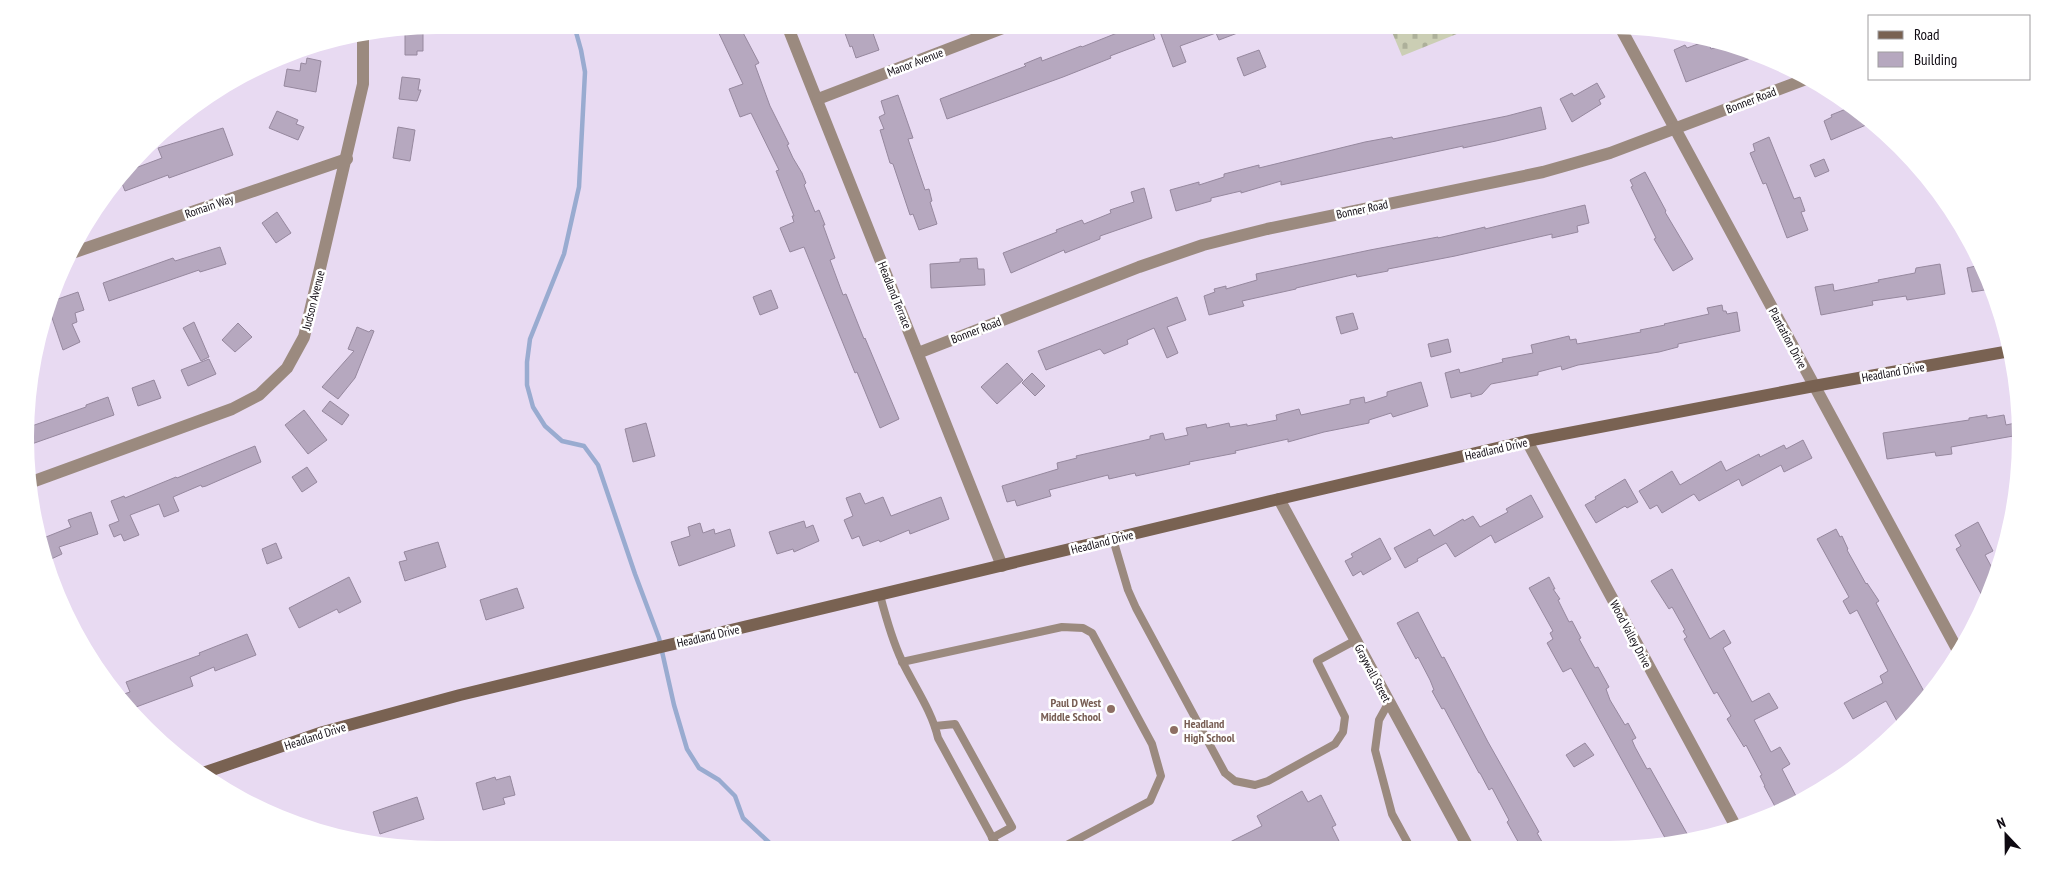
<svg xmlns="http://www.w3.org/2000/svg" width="2046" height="875" font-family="'PT Sans Narrow',sans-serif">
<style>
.cemetery{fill:url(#cemetery-stones)}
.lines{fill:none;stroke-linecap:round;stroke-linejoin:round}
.stream{stroke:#99abd0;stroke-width:4.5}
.building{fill:#b6a8bf;stroke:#96889e}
.service{stroke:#9b8a7f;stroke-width:8}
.minor{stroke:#9b8a7f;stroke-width:12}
.secondary{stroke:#796252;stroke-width:12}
.education-dot{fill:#8d6e63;stroke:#fff;stroke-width:2}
.labels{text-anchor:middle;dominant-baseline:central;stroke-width:5;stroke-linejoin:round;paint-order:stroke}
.street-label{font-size:12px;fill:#0f0a12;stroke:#fff}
.education-label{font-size:12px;font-weight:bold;fill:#785e54;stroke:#fff;text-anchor:end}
</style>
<defs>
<pattern id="cemetery-stones" width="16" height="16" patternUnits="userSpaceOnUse" patternTransform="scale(1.25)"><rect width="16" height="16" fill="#cbceb4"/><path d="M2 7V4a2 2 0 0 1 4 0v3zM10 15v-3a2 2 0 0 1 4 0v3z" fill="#adb09a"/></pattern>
</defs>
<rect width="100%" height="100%" fill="#e8daf2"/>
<path class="cemetery" d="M1389 25H1479L1402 56Z"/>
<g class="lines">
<path class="stream" d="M574 25 581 50 585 72 579 187 564 254 530 339 527 362V385L533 407 545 426 562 441 584 446 598 465 635 574 659 638 674 705 687 749 699 768 719 780 735 796 743 818 776 849"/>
</g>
<g class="building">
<path d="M715 25H739L759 63 755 65 770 106 789 144 787 145 793 158 802 173 806 183 804 185 815 212 819 210 825 225H823L835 258 830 260 843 295 846 294 864 339 865 338 899 419 880 428 857 372 855 373 804 247 790 252 780 228 794 222 792 216H794L776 171 779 170 751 113 740 117 729 89 743 84Z"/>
<path d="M842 25H870L879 50 856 58 852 46 850 47Z"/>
<path d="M1129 25H1150L1155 39 1110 56 1111 58 1063 77 947 119 940 99 1026 66 1024 64 1041 57 1042 61 1081 46 1082 47 1117 33 1116 30Z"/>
<path d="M1171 25H1256V26L1219 40 1216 33 1180 46 1186 62 1173 67 1159 29Z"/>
<path d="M423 27V51H417V55H405V30Z"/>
<path d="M1706 41 1708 42 1711 49 1725 44 1741 47 1759 55 1686 82 1674 50 1685 45 1687 48Z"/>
<path d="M1259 50 1266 67 1244 76 1237 58Z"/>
<path d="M307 58 321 61 316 92 284 86 287 69 300 71 301 63 306 64Z"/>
<path d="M402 77 420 79 418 90H421L417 101 399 99Z"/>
<path d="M1597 83 1605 97 1599 100 1601 104 1572 122 1560 99 1572 93 1574 96Z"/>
<path d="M898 95 913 138 908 139 925 190 929 189 932 201 930 202 937 224 919 230 913 214 910 215 893 164 890 163 880 130 884 129 879 117 885 114 881 101Z"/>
<path d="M1541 107 1546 129 1496 141 1463 148V146L1281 185V181L1241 193V191L1211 198V201L1176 211 1170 190 1199 182V185L1224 177V174L1259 165V168L1365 142 1392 137 1393 139 1507 116Z"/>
<path d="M1854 108 1862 114 1866 125 1831 140 1824 121 1832 117 1831 115 1846 109 1847 111Z"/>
<path d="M277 111 298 120 296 124 304 127 298 140 269 128Z"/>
<path d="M398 127 415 130 410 161 393 158Z"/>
<path d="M223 128 233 155 169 178 168 175 125 191 121 181 130 170 162 158 158 148Z"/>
<path d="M1769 137 1794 199 1800 197 1805 211 1801 212 1808 230 1787 238 1766 183 1763 184 1750 153 1755 151 1753 144Z"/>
<path d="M1824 159 1829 171 1815 177 1810 165Z"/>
<path d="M1645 172 1666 211 1665 212 1693 259 1673 271 1654 239 1656 238 1631 187 1633 186 1630 180Z"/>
<path d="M1144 188 1152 218 1100 236V239L1065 253 1064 250 1011 273 1003 253 1057 232 1056 230 1082 220 1084 224 1111 213 1110 210 1134 202 1131 192Z"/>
<path d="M1585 205 1589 223 1577 226 1578 232 1552 238V234L1455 256 1388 269V271L1357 277 1356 274 1296 288V289L1242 301 1244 306 1209 315 1204 296 1215 292 1214 289 1226 286V289L1257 280 1256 274 1370 250 1438 237V238L1485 227V229Z"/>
<path d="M277 212 291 233 276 243 262 223Z"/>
<path d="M220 247 226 264 200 272 199 270 109 301 103 283 173 258 175 261Z"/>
<path d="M977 258 978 269H984L985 285 931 288 930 264 960 262V259Z"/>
<path d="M1940 264 1945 294 1907 300 1906 296 1872 301 1873 305 1821 315 1815 287 1833 284 1834 291 1879 282 1878 280 1915 273 1916 268Z"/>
<path d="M1980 265 1981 269 1983 268 1991 289 1972 292 1967 268Z"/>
<path d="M771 290 778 308 760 315 753 297Z"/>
<path d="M78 292 84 310 75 313 77 322 72 324 80 342 63 350 50 312 55 300Z"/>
<path d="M1177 297 1186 320 1167 327 1178 353 1167 358 1154 328 1127 340 1128 344 1104 354 1100 349 1046 370 1038 351Z"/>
<path d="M1722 305 1723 311H1726L1727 314 1737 312 1740 331 1678 344V347L1659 352 1578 365 1562 370 1561 366 1538 372V375L1491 384 1482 394 1471 397V393L1451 398 1445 373 1459 369 1460 373 1503 362 1502 359 1533 353 1531 345 1569 336 1570 340 1576 339 1577 344 1641 332 1640 330 1665 325 1664 324 1709 314 1707 308Z"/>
<path d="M1353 313 1358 329 1341 334 1336 317Z"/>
<path d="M194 322 209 357 201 361 183 328Z"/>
<path d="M238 323 252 337 235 352 222 340Z"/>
<path d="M357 327 369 332 371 330 374 331 355 378 338 399 322 387 354 351 348 349Z"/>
<path d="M1448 339 1451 352 1431 357 1428 344Z"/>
<path d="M209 359 216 374 188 386 181 370Z"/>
<path d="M1007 363 1023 380 997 404 981 387Z"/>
<path d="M1032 373 1045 386 1035 396 1022 383Z"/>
<path d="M154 380 161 398 138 406 132 388Z"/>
<path d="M1421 382 1428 406 1393 417 1391 413 1369 420V423L1324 432 1288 442V439L1235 451 1236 453 1189 462 1190 464 1136 476 1135 473 1109 479 1108 475 1049 490 1051 496 1017 506 1015 500 1007 502 1002 486 1058 469 1057 463 1077 458 1076 456 1150 439V436L1163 433 1165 440 1188 435 1186 428 1206 424 1207 428 1229 423 1230 427 1247 424V426L1277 420 1276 415 1299 409 1301 415 1350 404V400L1364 397 1365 403 1387 396V392Z"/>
<path d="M108 397 114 415 26 446V428L86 407V405Z"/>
<path d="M330 401 349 415 342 425 322 411Z"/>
<path d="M304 410 327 440 308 454 285 425Z"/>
<path d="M1987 415V418L2004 415 2006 425 2020 422 2019 435 1951 447 1952 454 1936 456 1935 452 1887 459 1883 433 1969 420V418Z"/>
<path d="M646 423 655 456 633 462 625 429Z"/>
<path d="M1803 440 1812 458 1784 472 1781 465 1742 486 1739 479 1699 501 1694 494 1662 513 1657 505 1650 509 1639 491 1672 471 1680 485 1721 461 1726 471 1759 454 1760 457 1784 445 1786 449Z"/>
<path d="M255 446 261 462 206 486 202 487 201 485 173 497 179 511 164 517 159 504 130 515 139 535 124 541 121 534 114 537 109 525 119 521 111 501 124 496 125 498 176 477 177 478Z"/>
<path d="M307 467 317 482 302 492 292 477Z"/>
<path d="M1625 479 1638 502 1627 508 1625 506 1596 523 1585 505 1596 499 1595 497Z"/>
<path d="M860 493 865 504 883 497 891 516 941 497 949 519 910 534 909 530 880 542 879 540 863 546 859 536 852 539 844 520 853 516 846 498Z"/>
<path d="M1531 495 1543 517 1495 543 1491 535 1455 557 1446 543 1417 559 1418 561 1405 568 1394 548 1430 529 1434 536 1463 519 1464 521 1473 516 1480 527 1508 512 1506 509Z"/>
<path d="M91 512 98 534 59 547 62 554 49 560 41 539 71 527 68 520Z"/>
<path d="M804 521 806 528 813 525 819 541 794 552 793 549 777 554 769 532Z"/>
<path d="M1978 522 1993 551 1985 555 1996 575 1984 599 1956 549 1961 546 1955 535Z"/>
<path d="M700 523 703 533 714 529 715 534 730 529 735 546 679 566 671 542 690 536 688 527Z"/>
<path d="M1836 529 1840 537 1842 536 1848 549 1847 550 1866 584 1867 583 1879 601 1876 603 1927 697 1907 717 1898 723 1886 701 1853 719 1844 703 1883 683 1880 676 1888 671 1857 610 1850 614 1843 601 1849 597 1817 539Z"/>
<path d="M1380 538 1391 559 1363 575 1361 571 1353 576 1345 561 1353 557 1351 554Z"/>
<path d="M438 542 446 567 405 581 399 562 407 560 404 552Z"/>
<path d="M276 543 282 558 267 564 262 549Z"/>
<path d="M1672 569 1710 639 1724 630 1731 643 1723 648 1752 702 1769 693 1778 708 1754 720 1771 752 1780 747 1790 764 1782 769 1798 800 1778 812 1764 786H1765L1760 776 1762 775 1746 745 1744 747 1727 719 1731 716 1717 692 1714 694 1684 639 1687 637 1683 631 1685 630 1672 607 1669 609 1651 581Z"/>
<path d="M349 577 361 602 339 613 337 609 299 628 289 608Z"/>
<path d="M1549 577 1555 589H1553L1560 599 1558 600 1569 622 1572 621 1581 638 1579 639 1595 668 1598 667 1609 687 1606 689 1610 700 1625 725 1628 723 1636 738 1632 740 1635 747 1647 769 1650 768 1690 839 1669 845 1571 668 1563 672 1547 643 1553 639 1550 633 1553 631 1529 588Z"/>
<path d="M517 588 524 608 486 620 480 600Z"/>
<path d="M1418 612 1442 658 1444 657 1488 742 1539 832 1537 833 1545 847H1521L1507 822 1509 820 1492 788 1489 790 1480 773H1479L1444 708 1442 709 1432 691 1434 690 1430 680 1418 657 1416 659 1397 623Z"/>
<path d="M247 634 256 655 215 671 214 667 190 677 193 686 128 710 118 696 130 692 126 682 200 655 199 653Z"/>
<path d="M1585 743 1594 755 1574 767 1566 755Z"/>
<path d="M510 776 515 795 503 798 505 804 483 810 476 783 495 777 496 780Z"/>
<path d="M1302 791 1308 802 1321 795 1336 825 1332 827 1342 847 1218 848 1262 826 1257 816Z"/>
<path d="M417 797 424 819 380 834 373 812Z"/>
</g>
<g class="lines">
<g class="service">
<path d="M1113 539 1128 590 1136 608 1225 773 1235 781 1255 785 1268 781 1335 744 1343 732 1345 717 1317 661 1356 640"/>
<path d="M880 595C886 618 892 640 902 661 914 686 932 711 938 738L998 848"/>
<path d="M902 662 1062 627 1083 628 1092 633 1152 744 1161 776 1150 801 1061 848"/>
<path d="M1389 702 1379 720 1375 750 1392 814 1410 847"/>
<path d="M935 726 955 724 1012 827 992 838"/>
</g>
<g class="minor">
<path d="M787 25 1002 566"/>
<path d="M1620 27 1957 649"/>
<path d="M818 99 1011 25"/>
<path d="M72 253 347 159"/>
<path d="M918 353 1139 267 1203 245 1267 229 1543 172 1610 153 1809 78"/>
<path d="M1527 441 1736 827"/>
<path d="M29 483 232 409 259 395 287 368 304 337 363 84V37"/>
<path d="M1279 499 1468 847"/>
</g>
<path class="secondary" d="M203 773 323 732 460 695 1279 499 1527 441 1814 386 2010 351"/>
</g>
<g class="education-dot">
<circle cx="1111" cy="709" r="5"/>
<circle cx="1174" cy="730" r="5"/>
</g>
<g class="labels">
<g class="street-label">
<text transform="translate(915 62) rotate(-21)">Manor Avenue</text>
<text transform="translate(1751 100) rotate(-21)">Bonner Road</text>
<text transform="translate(209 206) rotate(-19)">Romain Way</text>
<text transform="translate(1362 209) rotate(-12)">Bonner Road</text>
<text transform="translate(895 295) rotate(68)">Headland Terrace</text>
<text transform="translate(313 300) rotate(-76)">Judson Avenue</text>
<text transform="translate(976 330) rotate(-21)">Bonner Road</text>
<text transform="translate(1788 338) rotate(62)">Plantation Drive</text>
<text transform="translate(1893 372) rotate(-10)">Headland Drive</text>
<text transform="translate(1496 449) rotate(-13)">Headland Drive</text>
<text transform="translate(1102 542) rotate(-14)">Headland Drive</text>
<text transform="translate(1631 634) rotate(62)">Wood Valley Drive</text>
<text transform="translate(708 636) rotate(-13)">Headland Drive</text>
<text transform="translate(1373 673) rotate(62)">Graywall Street</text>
<text transform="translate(315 736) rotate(-18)">Headland Drive</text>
</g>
<g class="education-label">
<text x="1101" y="702">Paul D West<tspan x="1101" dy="14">Middle School</tspan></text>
<text x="1184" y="723" text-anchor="start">Headland<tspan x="1184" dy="14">High School</tspan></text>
</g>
</g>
<path d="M0 0H2046V875H0ZM437 34H1609A403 403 0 0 1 2012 437V438A403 403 0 0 1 1609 841H437A403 403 0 0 1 34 438V437A403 403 0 0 1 437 34Z" fill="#fff" fill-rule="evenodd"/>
<rect x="1868" y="15" width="162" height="65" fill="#ffffff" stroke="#9f9da0"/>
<rect x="1878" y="31" width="25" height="8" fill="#796252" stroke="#9f9da0"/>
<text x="1914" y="40" font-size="15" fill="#0f0a12">Road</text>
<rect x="1878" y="52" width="25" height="15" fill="#b6a8bf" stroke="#9f9da0"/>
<text x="1914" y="65" font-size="15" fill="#0f0a12">Building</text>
<g transform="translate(2006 835) rotate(338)" stroke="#ffffff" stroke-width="4" paint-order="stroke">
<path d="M0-4L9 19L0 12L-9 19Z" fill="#0f0a12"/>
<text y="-8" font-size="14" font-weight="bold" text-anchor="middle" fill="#0f0a12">N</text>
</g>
</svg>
